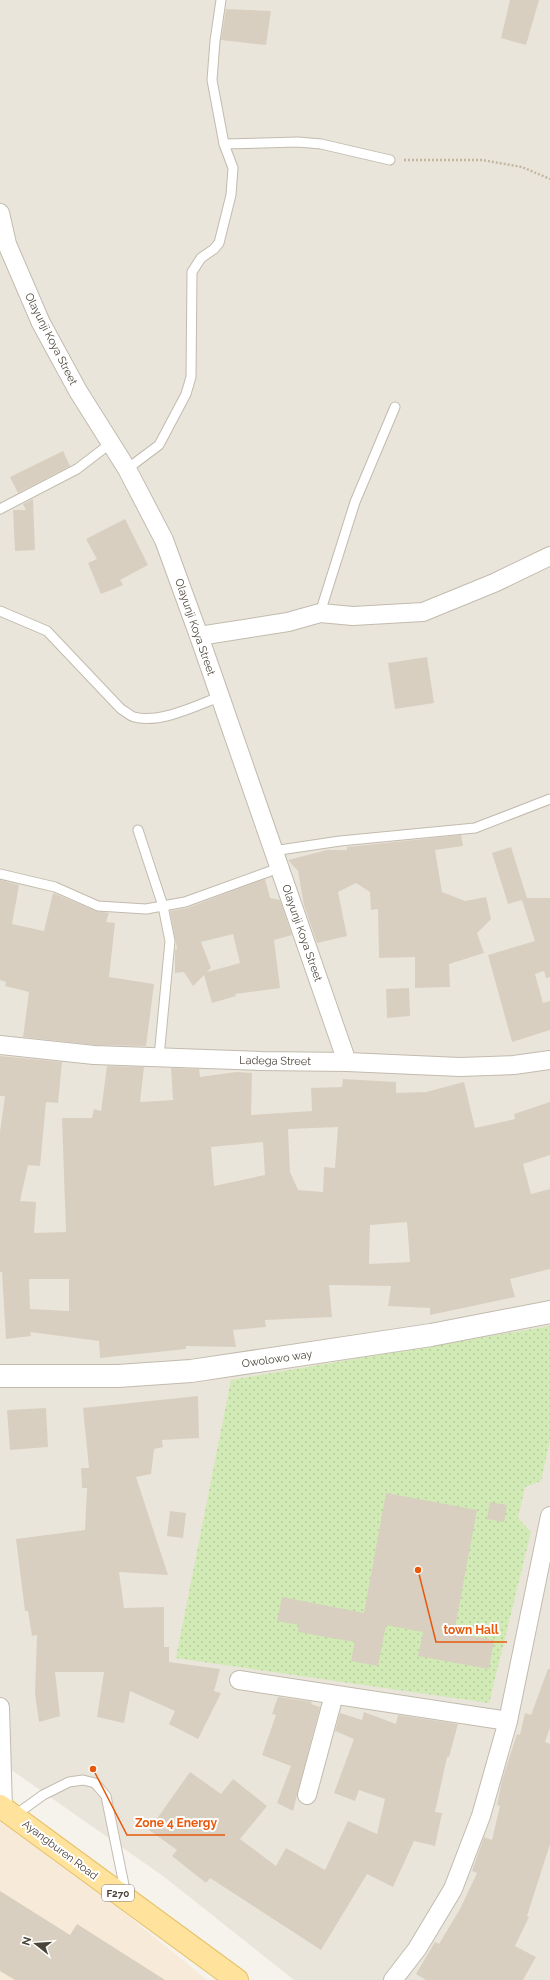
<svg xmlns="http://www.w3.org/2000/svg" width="550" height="1980" font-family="Raleway,sans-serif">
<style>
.residential{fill:#eae5da}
.commercial{fill:#f7ead8}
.grass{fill:url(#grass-dots)}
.building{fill:#d8cfc1;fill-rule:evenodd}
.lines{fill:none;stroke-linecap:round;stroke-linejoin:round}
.service-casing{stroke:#c2bbae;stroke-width:11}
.minor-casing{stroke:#c2bbae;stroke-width:20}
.tertiary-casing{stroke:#c2bbae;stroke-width:24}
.primary-casing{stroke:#e6c16a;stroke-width:24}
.path{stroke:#c4b79f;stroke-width:2.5;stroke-dasharray:2 2;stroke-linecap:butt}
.service{stroke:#fff;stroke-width:9}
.minor{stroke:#fff;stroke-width:18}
.tertiary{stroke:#fff;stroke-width:22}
.primary{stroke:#ffe39c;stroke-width:22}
.labels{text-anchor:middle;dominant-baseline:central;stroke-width:4;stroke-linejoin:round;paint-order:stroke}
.shield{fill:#fff;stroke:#817c74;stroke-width:1}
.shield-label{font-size:10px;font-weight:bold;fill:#4b4439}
.street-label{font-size:11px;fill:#4b4439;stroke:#fff}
.leader{fill:none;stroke:#e8590c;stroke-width:1.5}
.callout-dot{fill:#e8590c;stroke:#fff;stroke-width:1.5}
.callout-label{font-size:12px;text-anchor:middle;font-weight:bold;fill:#e8590c;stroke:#fff;stroke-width:4;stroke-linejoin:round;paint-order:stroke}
</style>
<defs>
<pattern id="grass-dots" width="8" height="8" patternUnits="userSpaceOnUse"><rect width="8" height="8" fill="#d2eab5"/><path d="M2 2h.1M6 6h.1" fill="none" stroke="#b6ca9c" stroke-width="1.8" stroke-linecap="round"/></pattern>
</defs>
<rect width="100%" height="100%" fill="#f6f3ec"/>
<path class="residential" d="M0 0H550V1980H294L163 1876 0 1762Z"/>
<path class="commercial" d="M0 1819 52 1854 207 1980H0Z"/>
<path class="grass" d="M550 1326V1440L541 1481 525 1487 518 1518 531 1532 489 1703 176 1658 231 1380Z"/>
<g class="building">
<path d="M510 0H539L526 45 501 38Z"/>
<path d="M226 9 271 11 266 45 221 40Z"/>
<path d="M63 451 70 466 18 493 10 477Z"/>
<path d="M33 499 35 550 15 551 13 510H26L23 504Z"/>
<path d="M125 519 148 565 120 580 123 585 101 594 88 563 97 559 86 539Z"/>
<path d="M427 657 434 703 395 709 388 663Z"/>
<path d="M461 835 463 846 435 850 442 892 465 901 486 897 491 919 477 933 484 953 449 964 450 987 415 988V957L379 958 378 909 371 910 370 892 356 883 338 892 347 936 317 943 304 905 298 871 288 860 327 850H347V847Z"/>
<path d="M511 847 527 898H550V977L546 978 544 971 535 974 543 1003 550 1001V1030L512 1042 488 955 535 941 522 900 508 904 492 853Z"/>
<path d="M265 879 270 898 280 900 292 935 274 940 280 988 235 994 236 996 212 1003 204 975 193 986 184 972 175 973V950L177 949 170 911 187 908ZM233 934 240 963 207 972 211 968 201 942Z"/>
<path d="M0 880 19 885 12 924 44 931 53 893 96 911 109 913 106 922 115 923 109 977 154 984 146 1046 95 1045 23 1037 29 992 5 986 6 982 0 980Z"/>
<path d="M409 988 410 1016 387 1018 386 989Z"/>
<path d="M0 1056 62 1062 58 1103 46 1102 40 1166 28 1165 20 1201 36 1202 34 1233 66 1232 62 1118H92L94 1109 101 1111 107 1066 144 1067 140 1102 173 1100 171 1068 199 1069 200 1077 236 1072 252 1073 251 1115 312 1111 311 1088 342 1087 343 1079 396 1082V1093L426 1092 464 1082 475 1128 515 1119 514 1114 550 1102V1155L523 1164 531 1194 550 1189V1269L510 1279 515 1297 430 1315V1308L388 1306 391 1286 329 1285 332 1317 265 1320 266 1327 233 1330 236 1347 186 1346V1349L100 1358 99 1341 30 1332 31 1336 6 1339 2 1272H0V1132L5 1096H0ZM338 1127 335 1168 324 1167 323 1192 298 1190 290 1172 288 1129ZM263 1142 265 1175 214 1186 211 1147ZM407 1222 410 1262 369 1264 370 1225ZM29 1279H69V1311L30 1309Z"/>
<path d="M198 1396 199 1438 162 1440 163 1447 154 1449 151 1474 136 1477 168 1575 119 1572 124 1608 164 1607V1647H169V1662L220 1669 214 1691 221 1693 198 1739 169 1724 175 1711 130 1691 124 1723 97 1717 104 1672H55L60 1716 39 1722 35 1694 37 1635 32 1636 28 1611H25L16 1539 85 1530 87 1488H82L81 1468H89L83 1408Z"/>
<path d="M46 1408 48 1447 10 1450 7 1410Z"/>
<path d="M386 1493 477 1510 454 1633 494 1640 489 1669 418 1656 423 1632 386 1625 378 1666 351 1661 355 1642 298 1632 299 1625 277 1621 282 1597 364 1613Z"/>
<path d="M490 1502 507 1505 504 1522 487 1519Z"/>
<path d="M170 1511 186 1513 183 1538 167 1536Z"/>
<path d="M548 1669H550V1728L545 1742 550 1744V1844L527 1916 529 1917 515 1946 536 1957 523 1980H426L416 1974 435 1942 439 1944 460 1909 477 1873 472 1871 484 1837 492 1840 500 1806 497 1805 502 1780 517 1734 520 1735 525 1713 531 1715Z"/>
<path d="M278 1697 312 1702 311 1704 320 1707 293 1811 277 1803 291 1766 262 1755 276 1715 272 1714Z"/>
<path d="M364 1712 396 1724 398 1715 458 1724 449 1757H447L435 1812 442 1813 435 1846 414 1841 393 1887 367 1874 321 1950 210 1878 206 1883 172 1856 177 1850 149 1830 190 1772 221 1794 233 1779 267 1806 240 1839 276 1866 286 1848 325 1870 348 1821 377 1834 385 1799 359 1790 355 1801 334 1793 354 1739 335 1731 340 1713 362 1720Z"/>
<path d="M0 1891 70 1935 77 1924 165 1980H15L0 1971Z"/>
</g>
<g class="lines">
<defs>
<g id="service">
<path d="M224 144 298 142 321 144 390 160"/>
<path d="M127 469 159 445 186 394 191 377 192 272 201 258 214 249 219 243 231 195 233 168 224 144 212 80 215 41 221 0"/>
<path d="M0 509 77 469 111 443"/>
<path d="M0 611 47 631 121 709C125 711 130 716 134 717 159 724 196 706 219 697"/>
<path d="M320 613 355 502 395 407"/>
<path d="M138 830 163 906 170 941 159 1057"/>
<path d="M273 851 340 841 475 828 550 799"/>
<path d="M0 874 55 887 98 906 146 909 185 902 279 868"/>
<path d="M14 1816 43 1795 69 1782 83 1780 95 1783 106 1796 126 1895"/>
</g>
<g id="minor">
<path d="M0 213 7 244 41 323 78 391 127 469 164 540 199 636 347 1062"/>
<path d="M199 636 288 622 320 613 353 616 423 612 494 583 550 556"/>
<path d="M0 1045 94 1055 261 1061 347 1062 460 1067 514 1065 550 1060"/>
<path d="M239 1680 508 1721"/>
<path d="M0 1707 3 1808"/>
<path d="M307 1795 334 1695"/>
<path d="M393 1980 417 1949 453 1889 481 1816 508 1721 550 1516"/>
</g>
<path id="tertiary" d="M0 1376H118L191 1371 431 1335 550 1312"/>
<path id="primary" d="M0 1806 237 1980"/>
</defs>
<use href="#service" class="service-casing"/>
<use href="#minor" class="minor-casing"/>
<use href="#tertiary" class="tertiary-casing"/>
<use href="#primary" class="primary-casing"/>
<path class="path" d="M404 160H482L522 167 550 179"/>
<use href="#service" class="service"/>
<use href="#minor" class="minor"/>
<use href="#tertiary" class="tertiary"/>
<use href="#primary" class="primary"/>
</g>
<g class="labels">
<rect class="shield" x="102" y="1885" width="32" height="16" rx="3"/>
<g class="shield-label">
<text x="118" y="1893">F270</text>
</g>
<g class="street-label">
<text transform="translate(51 339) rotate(63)">Olayunji Koya Street</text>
<text transform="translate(195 627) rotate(71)">Olayunji Koya Street</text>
<text transform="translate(302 933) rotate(71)">Olayunji Koya Street</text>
<text transform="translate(275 1061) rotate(1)">Ladega Street</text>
<text transform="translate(277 1359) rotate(-8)">Owolowo way</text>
<text transform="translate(60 1850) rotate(37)">Ayangburen Road</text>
</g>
</g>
<path class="leader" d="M418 1570L436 1642H507M93 1769L127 1835H225"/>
<g class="callout-dot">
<circle cx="418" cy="1570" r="4"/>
<circle cx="93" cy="1769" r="4"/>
</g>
<g class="callout-label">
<text x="471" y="1634">town Hall</text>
<text x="176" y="1827">Zone 4 Energy</text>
</g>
<g transform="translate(36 1944) rotate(287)" stroke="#ffffff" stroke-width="3" paint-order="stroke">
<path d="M0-3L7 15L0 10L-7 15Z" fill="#4b4439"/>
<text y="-6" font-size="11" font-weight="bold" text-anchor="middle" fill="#4b4439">N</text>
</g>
</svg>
